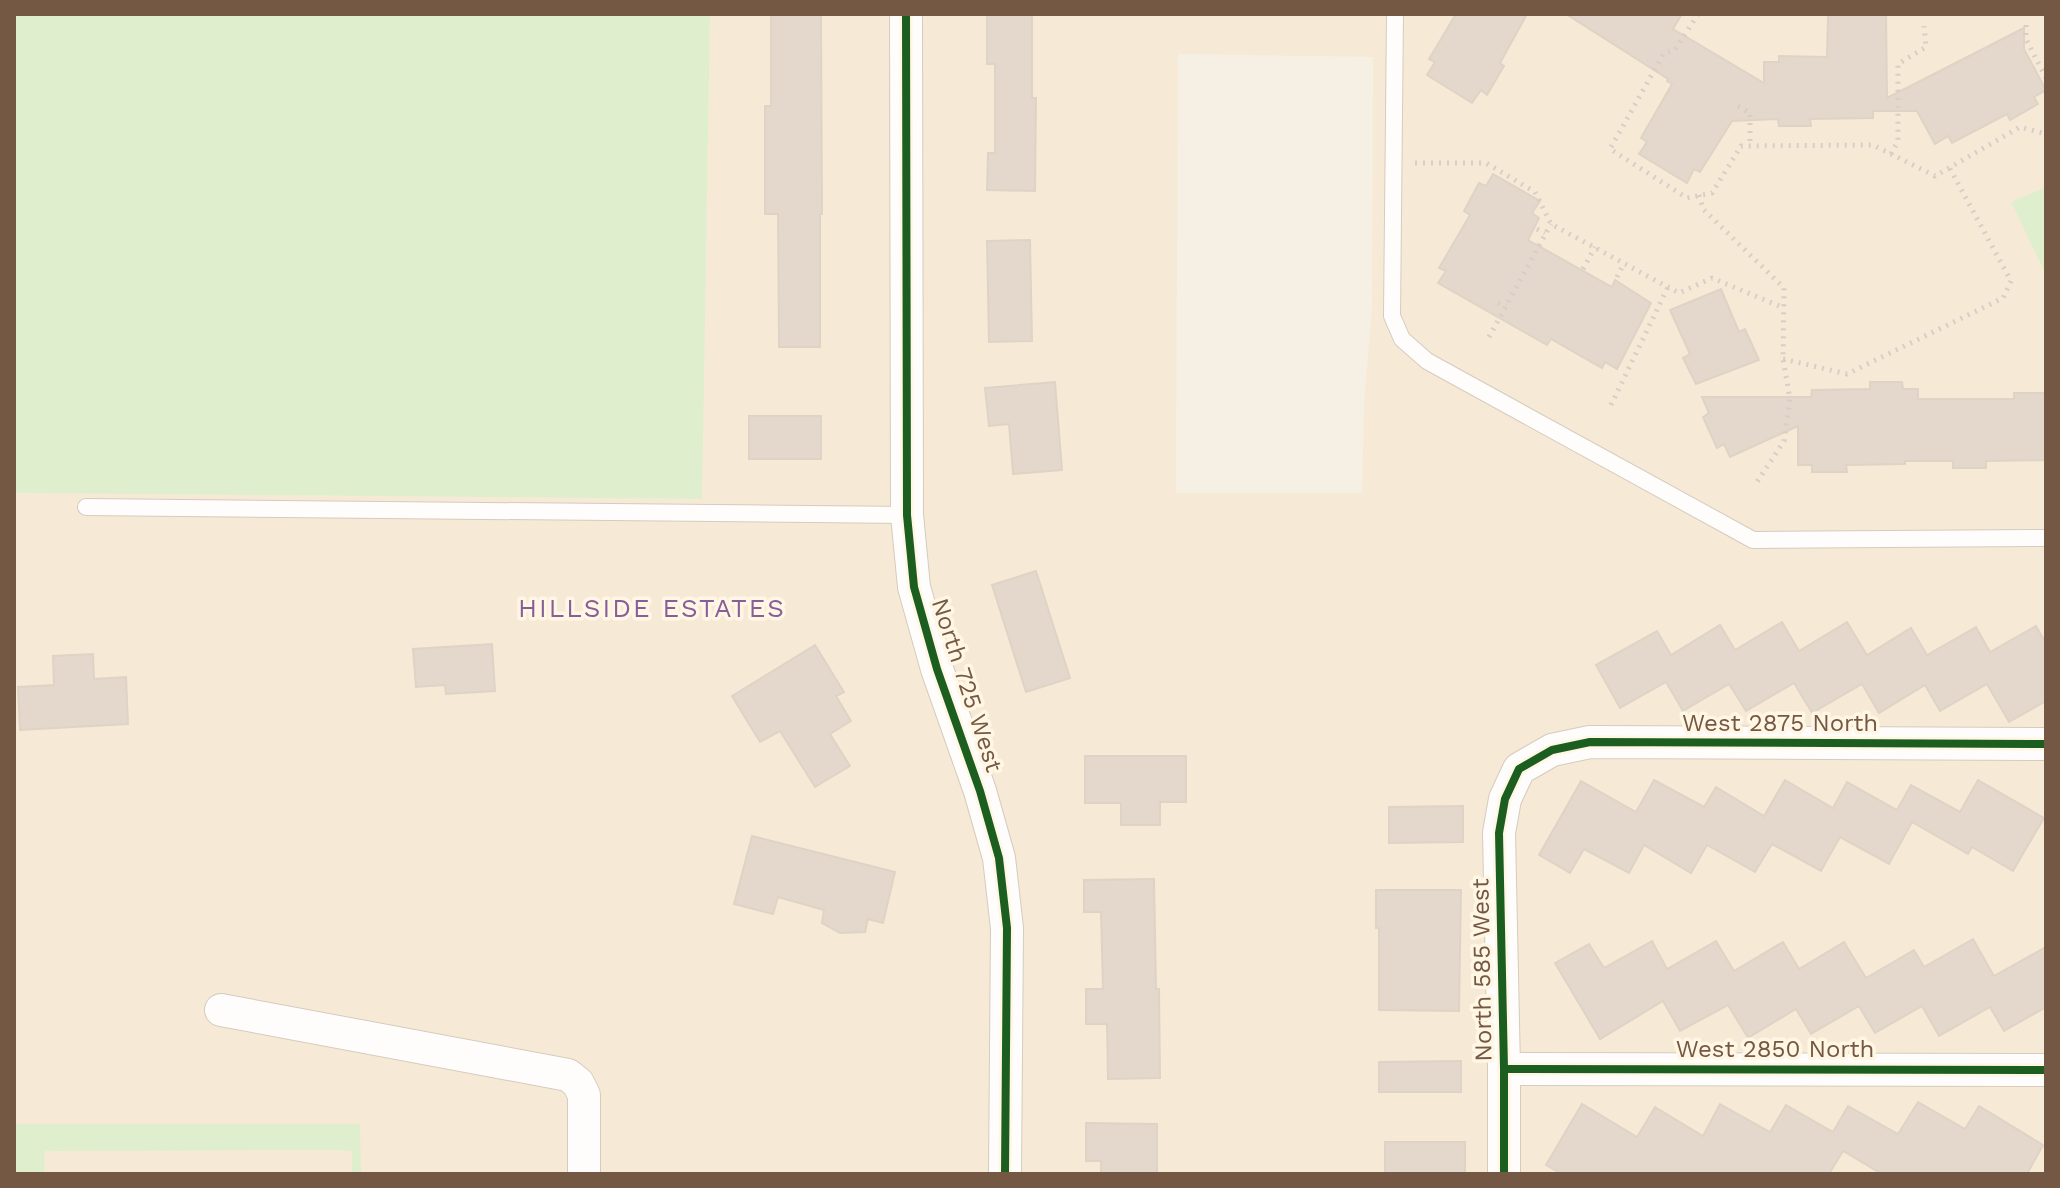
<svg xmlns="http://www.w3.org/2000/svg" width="2060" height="1188" font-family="'Work Sans',sans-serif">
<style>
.residential{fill:#f6ead6;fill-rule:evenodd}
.green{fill:#dfeecd}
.building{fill:#e3d8cb;stroke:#dfd3c6;stroke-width:2}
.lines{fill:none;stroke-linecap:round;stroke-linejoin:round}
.lane-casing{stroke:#d5cbbf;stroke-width:18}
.street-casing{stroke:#d5cbbf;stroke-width:34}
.path{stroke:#d7cec7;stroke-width:5;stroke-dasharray:2 6;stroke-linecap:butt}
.lane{stroke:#fefdfb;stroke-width:16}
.street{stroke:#fefdfb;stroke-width:32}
.cycleway-casing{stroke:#fff6e4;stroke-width:13}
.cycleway{stroke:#1b5e20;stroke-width:8}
.labels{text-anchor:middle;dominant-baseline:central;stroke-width:7;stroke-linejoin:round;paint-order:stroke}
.street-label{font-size:24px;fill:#755843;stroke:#fff6e4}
.neighbourhood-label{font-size:26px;letter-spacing:2px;fill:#885e99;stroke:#fff6e4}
</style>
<rect width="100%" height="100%" fill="#f6f0e4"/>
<path class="residential" d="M710 14H2046V1174H14V493L701 499ZM1178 54 1373 57 1372 305 1364 403 1362 493H1176Z"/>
<g class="green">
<path d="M14 14H710L702 499 14 493Z"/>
<path d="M2046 187V275L2011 202Z"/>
<path d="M14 1124H360L361 1174H352V1151L338 1150 45 1151 44 1174H14Z"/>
</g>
<g class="building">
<path d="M771 14H821L822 214H820V347H779L778 214H765V106H771Z"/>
<path d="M987 14H1032V98H1036L1035 191 987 190 988 153H995V64H987Z"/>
<path d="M1456 14H1527L1500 63 1504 66 1487 95 1481 90 1472 103 1427 75 1435 62 1429 59Z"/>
<path d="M1566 14H1682L1673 29 1764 83V62H1779V56L1827 57 1828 14H1886L1887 98 2024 28V49L2046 90 2034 97 2038 104 2010 120 2007 114 1952 143 1948 136 1935 144 1917 111H1873V118L1810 119 1811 126H1779L1778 119 1732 121 1700 172 1694 169 1687 183 1639 154 1647 142 1641 138 1672 84 1667 81 1668 79Z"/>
<path d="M1493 174 1540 201 1532 213 1539 218 1528 240 1612 287 1615 280 1651 303 1617 369 1605 362 1602 368 1551 339 1547 345 1438 283 1446 271 1439 268 1470 215 1464 211 1479 183 1486 186Z"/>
<path d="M1030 240 1032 341 989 342 987 241Z"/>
<path d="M1721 289 1739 332 1745 329 1759 360 1696 384 1683 358 1690 354 1670 310Z"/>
<path d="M1055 382 1062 470 1013 474 1009 424 989 426 985 388Z"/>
<path d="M1870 382H1902L1903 389H1918V399H2014V393H2046V460L1986 461V468H1953V461H1905V464L1846 465 1847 472H1812V465H1798V426L1730 457 1724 444 1717 448 1703 417 1709 413 1702 397H1811L1812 390 1870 389Z"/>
<rect x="749" y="416" width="72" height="43"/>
<path d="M1036 571 1070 678 1026 692 992 585Z"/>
<path d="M1782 622 1799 651 1847 622 1867 655 1911 628 1927 655 1976 627 1990 652 2036 626 2046 643V701L2009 722 1987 684 1940 711 1925 685 1879 713 1862 684 1812 713 1794 683 1746 711 1729 684 1683 711 1666 682 1620 708 1596 665 1657 631 1671 655 1720 625 1735 650Z"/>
<path d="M492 644 495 691 446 694 445 685 416 687 413 649Z"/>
<path d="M815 645 844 692 836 696 851 721 830 734 850 766 815 787 780 731 760 742 732 696Z"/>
<path d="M93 654 94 679 126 677 128 724 20 730 18 687 54 685 53 656Z"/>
<path d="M1085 756H1186V802H1160V825H1121V803H1085Z"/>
<path d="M1654 780 1704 807 1716 787 1764 816 1785 780 1833 808 1847 782 1897 810 1911 785 1960 812 1978 780 2044 818 2013 871 1972 847 1968 854 1912 822 1889 864 1840 837 1821 871 1772 844 1755 872 1707 845 1691 873 1644 845 1629 873 1584 849 1570 873 1539 855 1581 781 1636 812Z"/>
<path d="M1463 806V842L1389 843V807Z"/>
<path d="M752 836 895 872 883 923 868 919 865 932 840 933 822 923 824 910 778 897 773 914 734 904Z"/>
<path d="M1154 879 1156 989H1159L1160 1078 1108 1079 1107 1024H1086V989H1103L1101 912H1084V880Z"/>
<path d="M1376 890H1461L1459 1011 1379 1010V928H1376Z"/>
<path d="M1973 939 1994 976 2046 947V1007L2004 1031 1990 1007 1939 1036 1922 1006 1875 1033 1859 1006 1811 1034 1796 1009 1748 1038 1728 1005 1680 1031 1663 1001 1600 1039 1555 963 1589 944 1604 968 1652 941 1667 969 1716 941 1734 971 1783 942 1799 969 1844 942 1866 978 1914 950 1924 967Z"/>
<path d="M1461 1061V1092H1379V1062Z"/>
<path d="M1918 1102 1965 1129 1979 1106 2043 1145 2027 1174H1882L1843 1151 1829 1174H1562L1546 1165 1582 1104 1637 1137 1655 1107 1703 1136 1720 1104 1770 1132 1786 1105 1833 1132 1848 1106 1898 1134Z"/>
<path d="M1086 1123 1157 1124V1174H1101V1161H1086Z"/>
<rect x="1385" y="1142" width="80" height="32"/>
</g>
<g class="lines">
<defs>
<g id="lane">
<path d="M1395 14 1392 316 1402 339 1427 361 1753 540 2046 538"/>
<path d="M86 507 907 515"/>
</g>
<g id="street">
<path d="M906 14 907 515 914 587 937 669 980 791 999 858 1007 928 1005 1174"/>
<path d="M221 1010 568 1075 578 1083 584 1095V1174"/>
<path d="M1504 1069 2046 1070"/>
<path d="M1504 1174V1069L1499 833 1505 799 1519 769 1552 750 1590 742 2046 744"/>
</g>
</defs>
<use href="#lane" class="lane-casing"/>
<use href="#street" class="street-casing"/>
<g class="path">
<path d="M1698 14 1675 50 1664 53 1610 149 1687 198 1712 193 1741 146 1873 145 1935 176 2020 127 2046 134"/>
<path d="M2026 25V39L2046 78"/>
<path d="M1738 106 1750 113V146"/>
<path d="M1891 154 1898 141V64L1926 47 1924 26"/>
<path d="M1415 163H1486L1535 192 1551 224 1679 293 1712 278 1784 308"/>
<path d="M1699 195 1703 209 1784 288 1783 359 1790 399 1784 441 1755 485"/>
<path d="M1537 229 1545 233"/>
<path d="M1583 269 1595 247"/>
<path d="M1617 277 1624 263"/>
<path d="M1498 303 1506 306"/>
<path d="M1489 337 1551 224"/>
<path d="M1783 359 1847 374 2003 298 2011 281 1949 167"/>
<path d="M1611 405 1668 287"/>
</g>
<use href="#lane" class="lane"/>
<use href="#street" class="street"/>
<defs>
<g id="cycleway">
<path d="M906 14 907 515 914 587 937 669 980 791 999 858 1007 928 1005 1174"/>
<path d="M1504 1069 2046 1070"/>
<path d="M1504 1174V1069L1499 833 1505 799 1519 769 1552 750 1590 742 2046 744"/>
</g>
</defs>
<use href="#cycleway" class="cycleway-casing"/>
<use href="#cycleway" class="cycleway"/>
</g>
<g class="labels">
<g class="street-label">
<text transform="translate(967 685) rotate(72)">North 725 West</text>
<text x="1780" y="723">West 2875 North</text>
<text transform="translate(1482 970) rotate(-91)">North 585 West</text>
<text x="1775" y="1049">West 2850 North</text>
</g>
<g class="neighbourhood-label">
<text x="652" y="608">HILLSIDE ESTATES</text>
</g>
</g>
<rect width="2060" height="1188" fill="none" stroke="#755843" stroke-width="32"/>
</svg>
